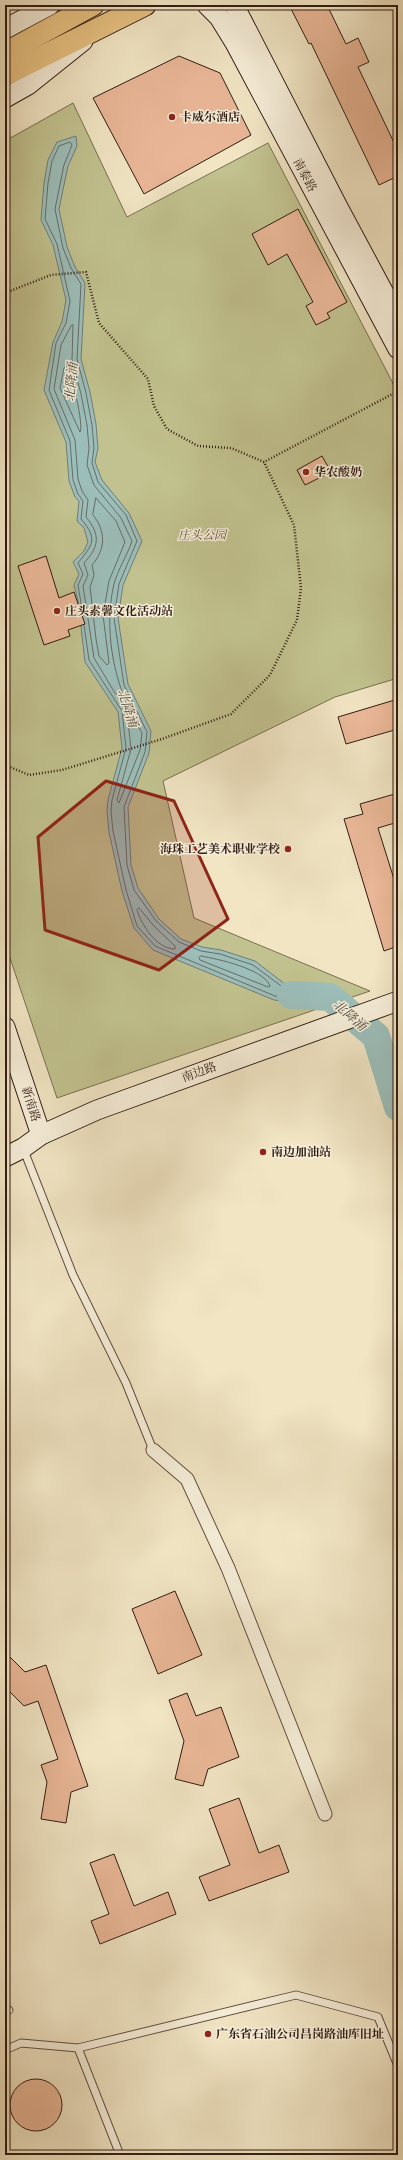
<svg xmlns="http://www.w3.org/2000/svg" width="403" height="2160" font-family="Alegreya,'Noto Serif SC',serif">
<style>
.green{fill:#c1c28f;stroke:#796f51}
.water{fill:#9cbeba;stroke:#717d77}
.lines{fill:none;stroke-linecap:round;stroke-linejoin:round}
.shore{stroke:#666d66;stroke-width:1}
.river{stroke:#9cbeba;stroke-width:28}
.building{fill:#e9b797;stroke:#311c13}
.lane-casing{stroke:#614e3f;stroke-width:9}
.street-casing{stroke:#614e3f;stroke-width:15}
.secondary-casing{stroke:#311c13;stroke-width:21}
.primary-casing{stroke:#311c13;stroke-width:23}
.path{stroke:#311c13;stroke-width:2.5;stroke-dasharray:1 2;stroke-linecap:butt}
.lane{stroke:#f6eed9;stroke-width:7}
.street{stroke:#f6eed9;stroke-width:13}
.secondary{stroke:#f6eed9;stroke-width:19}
.primary{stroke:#e8c282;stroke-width:21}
.marked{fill:#8f2418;fill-opacity:0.2;stroke:#8f2418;stroke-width:3;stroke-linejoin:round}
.poi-dot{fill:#8f2418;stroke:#f6eed9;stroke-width:1.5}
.labels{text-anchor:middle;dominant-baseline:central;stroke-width:3;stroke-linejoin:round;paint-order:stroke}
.poi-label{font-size:12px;font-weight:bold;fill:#311c13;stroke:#f6eed9;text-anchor:start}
.street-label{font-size:12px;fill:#311c13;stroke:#f6eed9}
.park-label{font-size:12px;font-style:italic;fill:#5c4e38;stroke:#f6eed9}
.water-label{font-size:13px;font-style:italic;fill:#514d45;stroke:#f6eed9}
</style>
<rect width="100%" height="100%" fill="#f1e5c4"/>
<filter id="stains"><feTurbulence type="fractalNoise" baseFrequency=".005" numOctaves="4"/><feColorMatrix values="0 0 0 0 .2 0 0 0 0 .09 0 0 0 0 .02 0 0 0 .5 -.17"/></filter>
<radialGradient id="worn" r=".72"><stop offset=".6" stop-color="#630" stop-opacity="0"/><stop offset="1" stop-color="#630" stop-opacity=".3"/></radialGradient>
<path class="green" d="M73 103 127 217 268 143 398 393V678L335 697 163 781 194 918 370 991 57 1098 5 943V141Z"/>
<path class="water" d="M76 136 77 146 68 166 59 209 67 247 75 267 85 283 81 359 90 392 96 424 98 448 95 462 102 480 129 513 142 541 123 585 118 618 128 684 151 731 149 753 128 807 131 865 138 888 159 919 181 939 202 947 221 950 255 961 294 991 330 997 325 1000 301 1003 274 1000 153 950 134 928 122 891 109 832 107 811 108 800 122 748 118 712 85 662 78 601 74 585 79 574 73 562 84 551 88 542 84 528 77 521 79 501 75 497 69 481 66 442 44 390 53 342 62 322 66 300 53 245 41 220 44 183 48 160 57 142Z"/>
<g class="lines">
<g class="shore">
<path d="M73 325 72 360 81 394 87 425 89 448 87 465 94 485 121 518 132 541C127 556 118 569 114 584 105 622 111 666 126 702L125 704 115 693 94 658 83 586 88 575 84 563C99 547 101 535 86 517L88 500 82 491 78 479 75 440 54 389 61 345 71 326Z"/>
<path d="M66 367C72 372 84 426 80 432L60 388 64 368Z"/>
<path d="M96 498 116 521 125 542 109 581 103 615 109 663 107 665 99 656 96 639 90 587 94 575 92 565C106 549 106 531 93 515Z"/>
<path d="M83 615 78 585 83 574 78 563C92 545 99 540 81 519L83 501 78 494 73 480 70 441 49 390 56 343 66 323 70 301 57 244 45 219 48 183 52 161 59 146 70 142 72 145 64 165 55 209 63 248 71 268 81 284 77 359 86 393 92 425 94 448 92 463 98 482 126 515 137 541 119 584 114 618 124 685 147 732 145 752 124 807 127 865 134 890 156 921 179 942 201 951 220 954 253 965 292 994V998L275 996 155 946 137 926 126 890 113 831 111 811 112 800 126 748 122 711 89 660 84 625"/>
<path d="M129 710 142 733 140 750 119 803 117 800 131 749 127 712Z"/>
<path d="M139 908 153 925 175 946V949C157 949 142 926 137 910Z"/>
<path d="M201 956C218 959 264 969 270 986L268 987 200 960 199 958Z"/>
</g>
<path class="river" d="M291 995 330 997 376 1036 398 1107"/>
</g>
<g class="building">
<path d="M289 5H327L346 44 358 38 369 62 358 67 398 151V176L379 185 311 43 309 44Z"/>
<path d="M179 56 220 73 251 135 144 194 93 98Z"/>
<path d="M298 209 347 302 327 313 330 318 316 325 306 306 313 302 287 254 268 265 252 234Z"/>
<path d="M322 456 331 472 305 485 297 470Z"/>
<path d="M46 556 59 598 74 592 85 624 68 630 70 636 44 645 18 566Z"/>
<path d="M398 699V729L346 744 338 717Z"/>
<path d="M398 793V822L378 828 398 892V946L384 951 344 819 363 814 360 804Z"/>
<path d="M175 1591 202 1655 158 1674 132 1609Z"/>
<path d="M5 1652 25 1672 46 1665 88 1786 71 1792 66 1823 41 1819 47 1782 41 1765 58 1759 38 1701 24 1706 5 1687Z"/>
<path d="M187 1693 196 1716 221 1707 239 1757 208 1769 203 1786 175 1779 184 1741 169 1700Z"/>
<path d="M239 1798 259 1853 279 1845 289 1872 209 1901 199 1877 230 1865 209 1809Z"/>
<path d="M114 1854 134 1906 168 1892 176 1914 100 1944 91 1921 109 1914 90 1863Z"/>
<circle cx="36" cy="2105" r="26"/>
</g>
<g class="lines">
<defs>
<g id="lane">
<path d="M23 1148 73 1275 126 1383 153 1450"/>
<path d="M5 2011 9 2010"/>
<path d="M78 2048 120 2155"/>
<path d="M5 2050 21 2043 78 2048 296 1995 378 2017 398 2066"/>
</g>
<path id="street" d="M153 1450 187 1479 228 1568 325 1814"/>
<g id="secondary">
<path d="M207 5 219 17 235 43 398 349"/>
<path d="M234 5 338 207 398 319"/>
<path d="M5 29 50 5"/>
<path d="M5 98 28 85 83 41"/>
<path d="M5 1027 41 1135"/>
<path d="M5 1157 23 1148 41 1135 97 1110 398 1001"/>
</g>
<g id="primary">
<path d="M5 53 93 5"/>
<path d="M5 75 145 5"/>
</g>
</defs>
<use href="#lane" class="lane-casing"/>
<use href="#street" class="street-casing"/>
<use href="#secondary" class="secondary-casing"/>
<use href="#primary" class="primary-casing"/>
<g class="path">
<path d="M5 293 51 275 86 272 99 323 148 379 154 406 167 429 198 446 231 448 264 462 398 391"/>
<path d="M5 609 8 636"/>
<path d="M5 765 29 775 62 770 162 739 231 714 270 675 297 620 301 588 294 525 264 462"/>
</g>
<use href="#lane" class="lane"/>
<use href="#street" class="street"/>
<use href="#secondary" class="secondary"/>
<use href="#primary" class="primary"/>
</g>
<path class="marked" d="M106 781 174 801 228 919 159 970 45 930 38 837Z"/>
<g class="poi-dot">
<circle cx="172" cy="117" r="4"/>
<circle cx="306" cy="472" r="4"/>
<circle cx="57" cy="611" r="4"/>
<circle cx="288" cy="849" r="4"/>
<circle cx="263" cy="1152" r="4"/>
<circle cx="208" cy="2034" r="4"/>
</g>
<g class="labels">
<g class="poi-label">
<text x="180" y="117">卡威尔酒店</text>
<text x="314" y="472">华农酸奶</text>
<text x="65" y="611">庄头素馨文化活动站</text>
<text x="280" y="849" text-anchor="end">海珠工艺美术职业学校</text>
<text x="271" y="1152">南边加油站</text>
<text x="216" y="2034">广东省石油公司昌岗路油库旧址</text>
</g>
<g class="street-label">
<text transform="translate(305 175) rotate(62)">南泰路</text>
<text transform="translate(199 1072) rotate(-20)">南边路</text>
<text transform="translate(31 1104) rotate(72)">新南路</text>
</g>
<g class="park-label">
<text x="202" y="535">庄头公园</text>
</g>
<g class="water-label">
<text transform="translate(71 382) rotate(-85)">北降涌</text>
<text transform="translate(128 708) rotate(72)">北降涌</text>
<text transform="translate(350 1015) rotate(41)">北降涌</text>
</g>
</g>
<rect width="403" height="2160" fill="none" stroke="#f1e5c4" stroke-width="20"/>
<rect x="6" y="6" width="391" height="2148" fill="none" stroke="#311c13" stroke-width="2"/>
<rect x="10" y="10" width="383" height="2140" fill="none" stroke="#311c13"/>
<rect width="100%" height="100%" filter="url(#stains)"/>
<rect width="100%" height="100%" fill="url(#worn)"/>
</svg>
